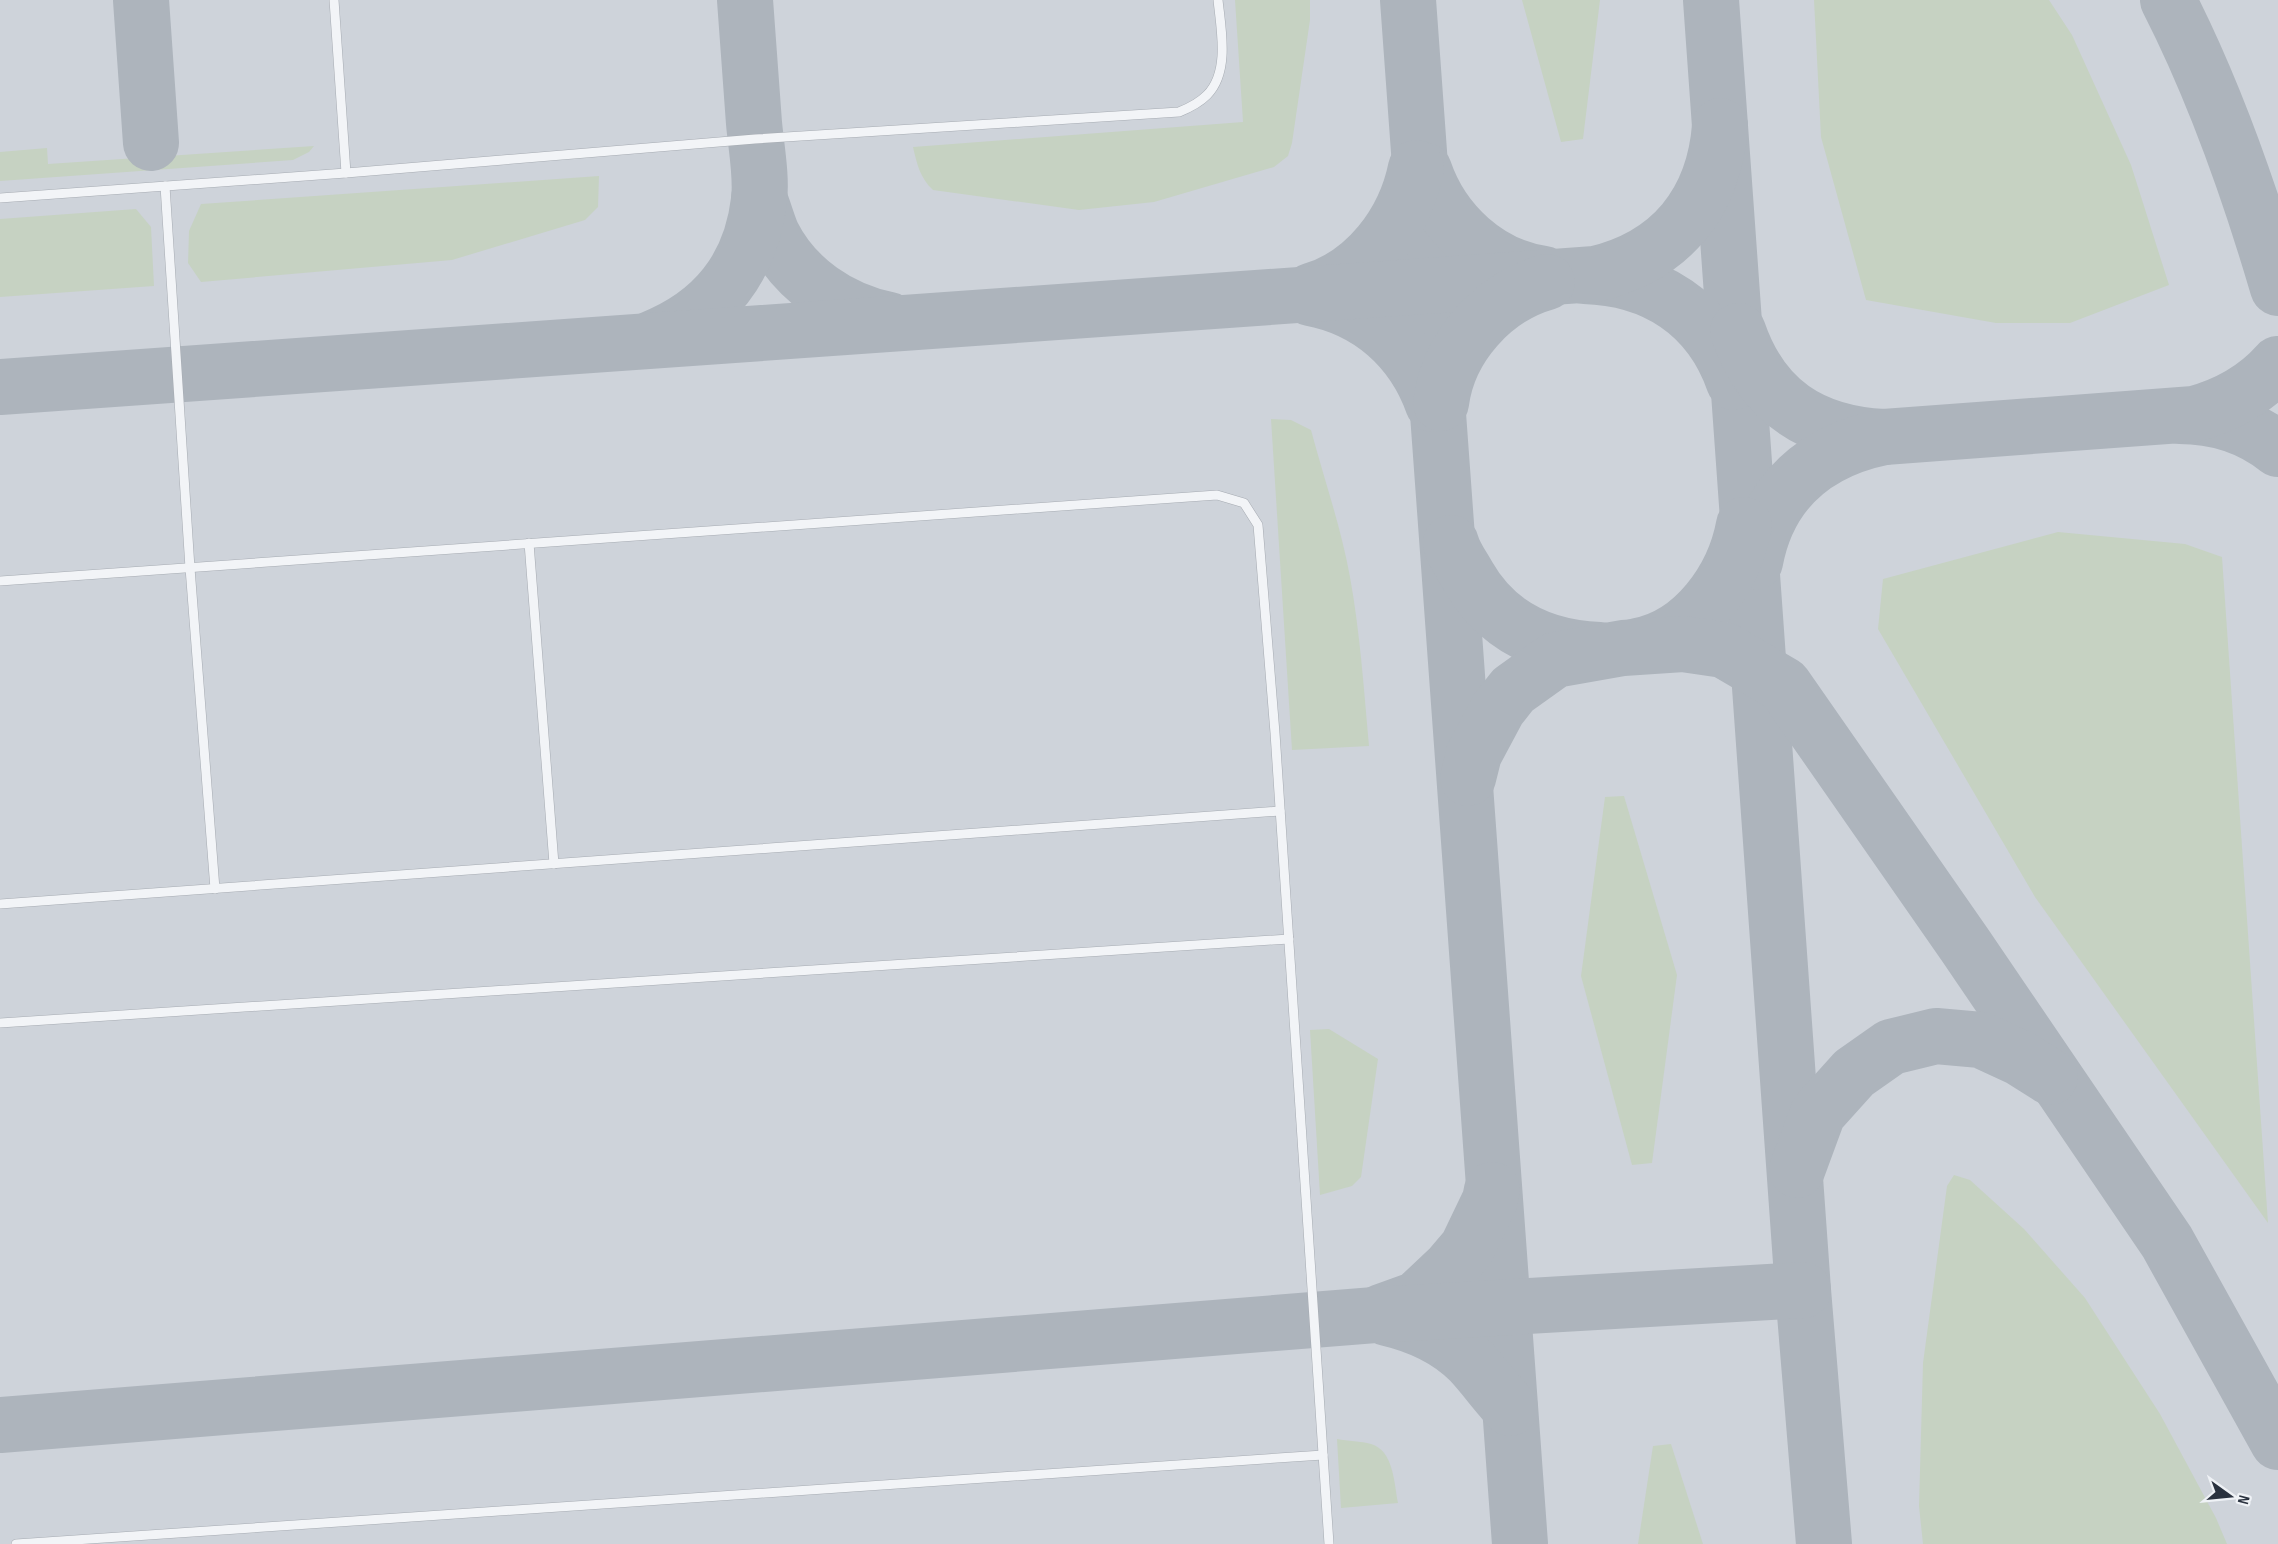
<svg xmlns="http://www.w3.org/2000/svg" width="2278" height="1544" font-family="'Sofia Sans Condensed',sans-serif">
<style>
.built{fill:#ced3da}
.green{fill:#c6d2c2}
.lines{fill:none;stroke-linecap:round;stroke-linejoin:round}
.taxiway{stroke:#adb4bc;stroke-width:56}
.service-casing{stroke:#a6abb2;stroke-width:10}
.service{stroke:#f2f4f7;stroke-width:9}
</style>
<rect width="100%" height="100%" fill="#e0e4e8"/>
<rect class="built" x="0" y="0" width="2278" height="1544"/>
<g class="green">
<path d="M1235 0H1310V20L1292 143 1288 156 1274 167 1154 202 1079 210 933 190C920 178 917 164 913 147L1243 122Z"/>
<path d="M1522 0H1600L1583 139 1561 142Z"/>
<path d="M1814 0H2049L2072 35 2131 165 2169 285 2070 323H1996L1866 300 1821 137Z"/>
<path d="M314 146 309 152 293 160 0 181V152L47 148 48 164Z"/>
<path d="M599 176 598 207 585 220 452 260 201 282 188 263 189 231 201 204Z"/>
<path d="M136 209 151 227 154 286 0 297V219Z"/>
<path d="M1271 419 1291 420 1311 430C1324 479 1341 527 1350 577 1360 632 1364 690 1369 746L1292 750Z"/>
<path d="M2058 532 2185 544 2222 557 2268 1223 2035 897 1878 629 1883 579Z"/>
<path d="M1624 796 1677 975 1652 1163 1632 1165 1581 976 1605 797Z"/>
<path d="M1329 1029 1378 1059 1361 1177 1352 1186 1320 1195 1310 1030Z"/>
<path d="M1954 1175 1970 1180 2024 1229 2085 1298 2160 1414 2216 1518 2227 1544H1923L1919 1506 1923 1363 1947 1186Z"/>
<path d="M1337 1439C1348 1441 1361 1441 1371 1444 1394 1451 1394 1483 1398 1503L1341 1508Z"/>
<path d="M1671 1444 1703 1544H1638L1653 1446Z"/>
</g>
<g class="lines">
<g class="taxiway">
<path d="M141 0 151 143"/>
<path d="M1408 0 1520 1544"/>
<path d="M1711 0 1803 1290 1824 1544"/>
<path d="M2168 0C2215 92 2249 189 2278 288"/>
<path d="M1424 170C1442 223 1488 266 1544 274"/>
<path d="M759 198C764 210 767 222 772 234 795 280 840 310 889 320"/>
<path d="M1584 276C1654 278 1710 313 1734 382"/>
<path d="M1311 291C1366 275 1405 223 1416 168"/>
<path d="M1310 298C1369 309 1413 348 1433 404"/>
<path d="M1738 331C1762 401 1811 433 1884 437"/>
<path d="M651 339C714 314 751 268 759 200 762 177 756 146 754 123 751 82 748 41 745 0"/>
<path d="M0 387 1595 274C1671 256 1714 203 1720 126"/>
<path d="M1441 403C1448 347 1493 297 1547 282"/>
<path d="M2179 416C2215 416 2249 426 2278 449"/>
<path d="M1451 543C1454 555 1462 565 1468 576 1497 627 1544 648 1600 650"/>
<path d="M1755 562C1768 491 1815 451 1884 437L2194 414C2227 405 2255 390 2278 364"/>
<path d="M1637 646C1694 636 1734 579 1744 525"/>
<path d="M1468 778 1474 754 1498 709 1513 690 1555 660 1623 648 1683 644 1724 650 1784 685 1965 945 2167 1242 2278 1442"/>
<path d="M1797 1170 1818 1113 1854 1073 1891 1047 1936 1036 1981 1040 2020 1058 2050 1077"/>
<path d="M1381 1312 1417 1299 1450 1268 1467 1248 1490 1200 1492 1190"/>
<path d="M1387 1318C1417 1325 1448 1339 1470 1361 1484 1376 1496 1393 1510 1408"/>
<path d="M0 1425 1375 1315 1803 1290"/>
</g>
<defs>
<g id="service">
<path d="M334 0 346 173"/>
<path d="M165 186 190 568 215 889"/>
<path d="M0 198 346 173 755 139 1179 112C1189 108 1199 103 1207 95 1230 72 1221 29 1218 0"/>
<path d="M529 543 554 864"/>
<path d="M0 581 1217 495 1244 503 1258 525 1275 733 1329 1544"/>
<path d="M0 904 1280 811"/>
<path d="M0 1023 1289 939"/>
<path d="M16 1544 1323 1455"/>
</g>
</defs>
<use href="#service" class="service-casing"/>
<use href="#service" class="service"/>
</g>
<g transform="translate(2230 1496) rotate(105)" stroke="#eff2f6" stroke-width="4.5" paint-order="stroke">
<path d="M0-4.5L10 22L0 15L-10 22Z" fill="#2a323f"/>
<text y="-9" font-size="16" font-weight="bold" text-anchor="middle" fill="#2a323f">N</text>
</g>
</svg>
